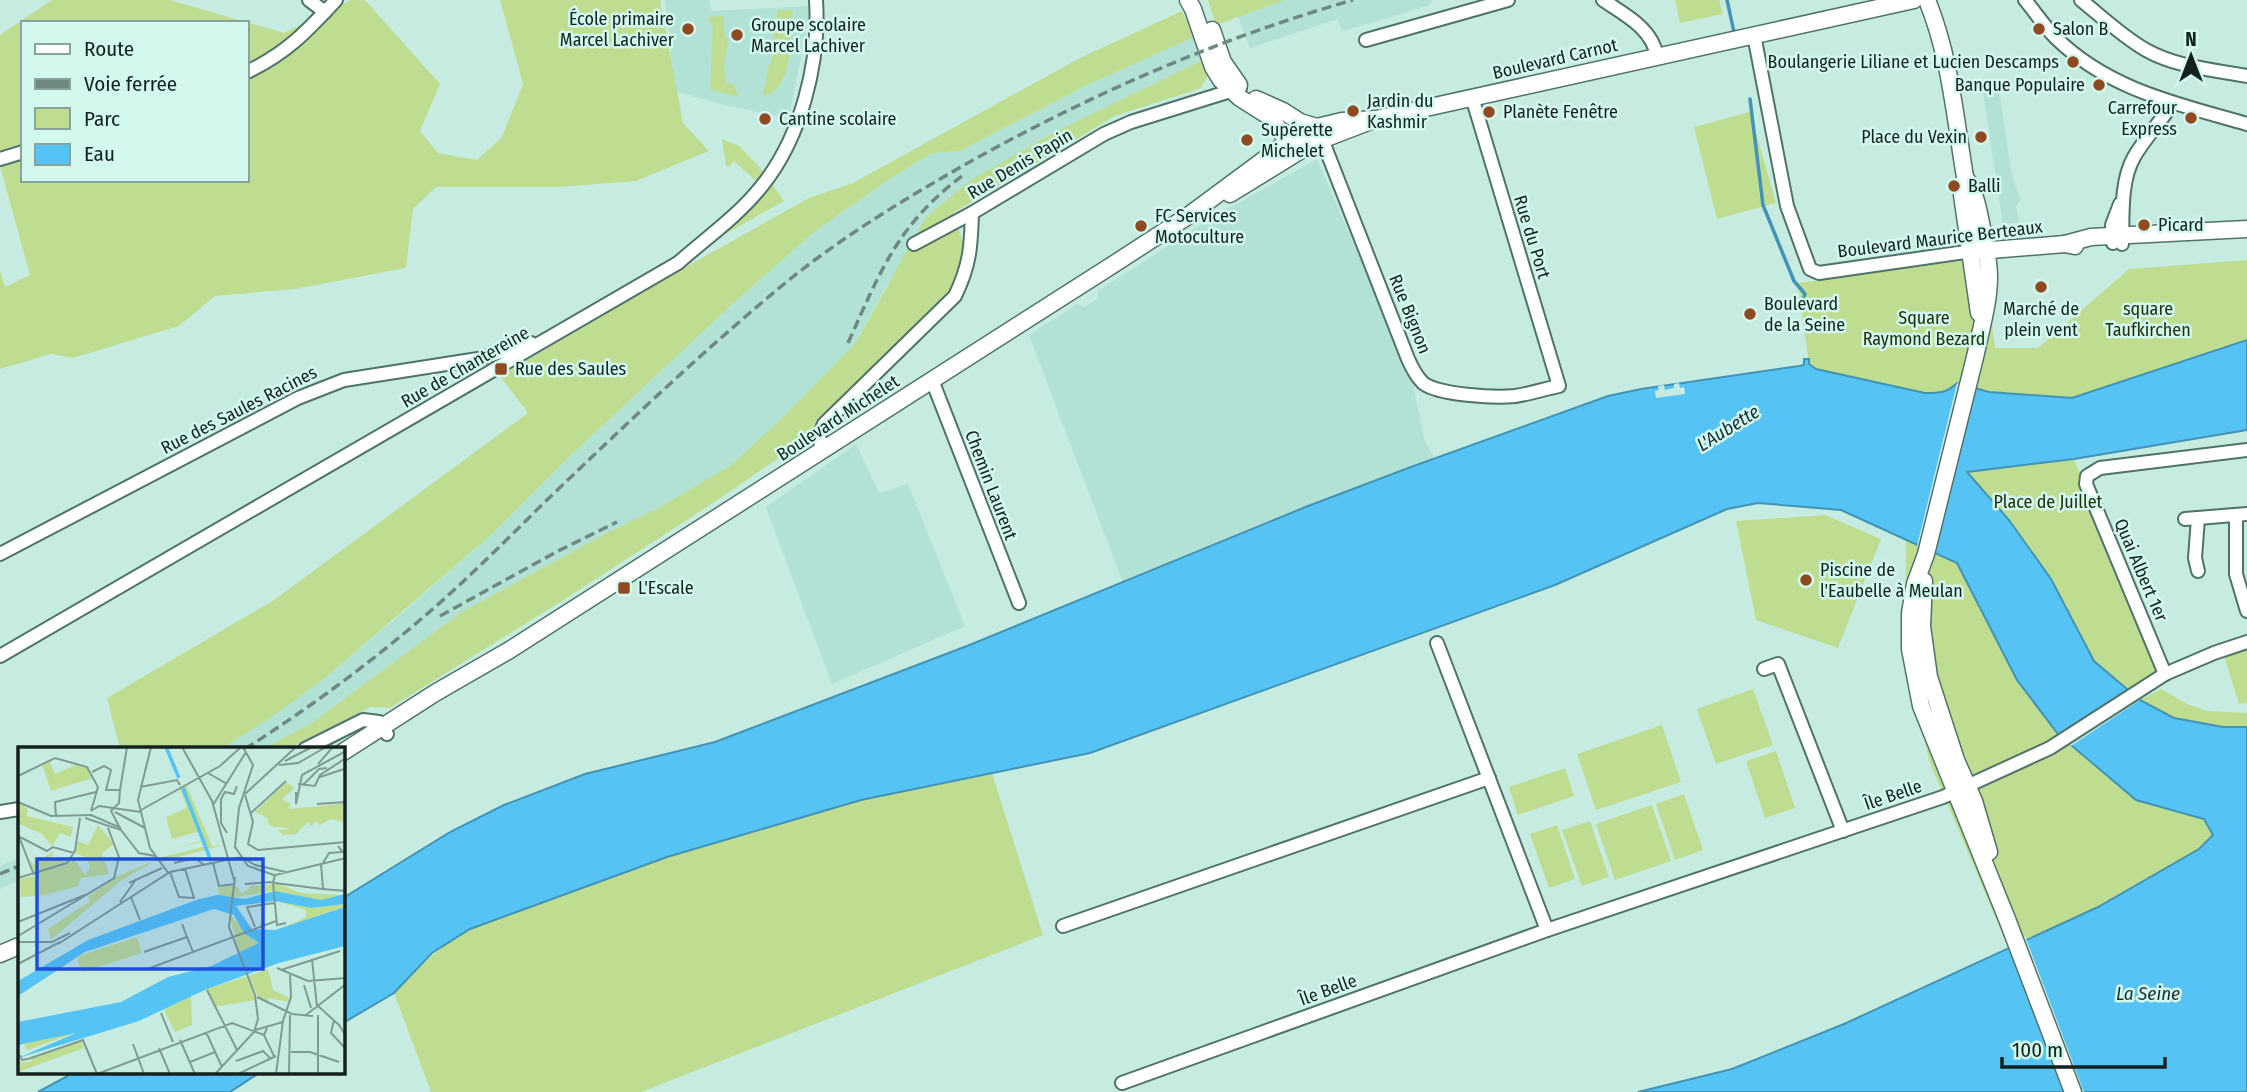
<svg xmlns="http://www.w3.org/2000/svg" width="2247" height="1092" font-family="'Fira Sans Condensed',sans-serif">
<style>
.built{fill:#b2e1d5}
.green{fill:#bfdd90;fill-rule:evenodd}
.water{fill:#55c4f4;stroke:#4293b4;stroke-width:2}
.pier{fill:#c6ece2}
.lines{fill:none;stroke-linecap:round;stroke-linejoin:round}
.stream{stroke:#4293b4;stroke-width:3.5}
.minor-casing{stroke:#4f7269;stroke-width:16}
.major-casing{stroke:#4f7269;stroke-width:19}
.minor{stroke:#fff;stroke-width:12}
.major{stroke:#fff;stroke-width:16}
.rail{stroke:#6f8982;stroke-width:3.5;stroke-dasharray:10 5;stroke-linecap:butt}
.poi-dot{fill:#904a22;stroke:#d3f9ef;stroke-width:2.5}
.labels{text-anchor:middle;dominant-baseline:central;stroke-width:5;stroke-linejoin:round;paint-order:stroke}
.poi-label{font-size:18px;fill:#14221f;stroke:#d3f9ef;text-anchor:start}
.street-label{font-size:18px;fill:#14221f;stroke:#d3f9ef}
.park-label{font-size:18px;fill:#23300a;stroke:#d3f9ef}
.water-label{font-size:19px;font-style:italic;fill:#1b2e37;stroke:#d3f9ef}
.inset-river{fill:none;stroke:#55c4f4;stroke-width:3.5}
.inset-road{fill:none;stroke:#7f9b94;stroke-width:2}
.view{fill:#1d4ed8;fill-opacity:0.15;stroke:#1d4ed8;stroke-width:3.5}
.inset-edge{fill:none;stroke:#14221f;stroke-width:3.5}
</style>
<rect width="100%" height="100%" fill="#c6ece2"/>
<g class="built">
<path d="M665 0H709L711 11 811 6 789 118 720 104 675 91Z"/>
<path d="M1285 0H1432L1430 5 1382 20 1342 31 1338 19 1250 48 1238 17Z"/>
<path d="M1194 37 1205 59 1055 132 926 218 914 236V252L887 284 855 344 777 423 730 466 660 507 599 537 460 613 312 723 263 749H221L325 678 402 613 491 535 570 456 738 299 814 232 891 178 932 153 960 151 1087 85Z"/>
<path d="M1998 83 2011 171 2020 200 2016 207 2019 222 2003 224 1982 85Z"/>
<path d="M1317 159 1411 376 1425 442 1435 459 1308 506 1123 583 1029 335 1077 304 1084 307 1098 299V291L1208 220Z"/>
<path d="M856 444 879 493 908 484 965 626 832 684 766 507Z"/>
<path d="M19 858V880L0 889V866Z"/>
</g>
<g class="green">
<path d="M52 0H170L284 33 351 0H365L440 84 420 131 438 153 477 160 502 137 523 84 500 0H660L683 123 709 151 636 181 558 187H436L413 209 406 268 295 289 215 296 179 326 73 358 51 354 0 369V270L5 287 30 275 0 166V35ZM23 23H247V180H23Z"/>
<path d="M1208 0H1285L1216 25Z"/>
<path d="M1675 0H1719L1723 14 1680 23Z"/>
<path d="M778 10H793C790 34 794 91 763 96L769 64H771L774 48 772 47Z"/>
<path d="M1182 11 1194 37 1087 85 960 151 932 153 891 178 814 232 738 299 570 456 491 535 325 678 273 716 221 749H120L107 698 274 600 528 413 500 376 675 273 809 198 853 183 1078 59Z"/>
<path d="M723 16 725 37 728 39 724 66 726 83 733 84 739 97 710 89 713 26 707 17Z"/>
<path d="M1205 59 1208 76 1201 88 1115 116 953 213 964 245 957 282 931 312 802 442 719 499 562 601 390 708 371 707 287 749H263L312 723 460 613 599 537 660 507 730 466 777 423 855 344 925 218 971 180 1055 132Z"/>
<path d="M1750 112 1776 203 1717 219 1694 127Z"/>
<path d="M722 139 739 146 763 171 757 182 734 161 730 166H726Z"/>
<path d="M772 184 784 201 718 238 751 207Z"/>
<path d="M1983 258 1995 348H2038L2129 269 2247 260V340L2072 398 1989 392 1957 383C1947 393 1939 393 1925 393L1816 369 1809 364 1798 283Z"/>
<path d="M2074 459 2158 665 2152 676 2128 691 2093 661 2051 579 2009 520 1967 472Z"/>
<path d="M1825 515 1881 539 1838 648 1756 620 1736 521Z"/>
<path d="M1906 539 1957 563 2017 680 2058 734 2136 800 2205 819 2213 835 2199 849 2098 907 2008 947 1930 763 1905 663Z"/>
<path d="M2247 645V703L2239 704 2223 653Z"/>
<path d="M1753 689 1773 745 1716 764 1697 709Z"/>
<path d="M2161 689 2187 704 2207 711 2247 713V727H2223L2174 718 2140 700Z"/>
<path d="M1662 725 1681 782 1596 810 1577 754Z"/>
<path d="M1776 751 1795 808 1765 818 1746 761Z"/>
<path d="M1565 768 1574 796 1518 815 1509 787Z"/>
<path d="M992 773 1043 935 641 1092H431L394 993C420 966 437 948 470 929L667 857 861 800Z"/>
<path d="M1684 794 1703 850 1675 860 1656 804Z"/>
<path d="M1652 805 1671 861 1615 880 1596 824Z"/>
<path d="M1590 821 1609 877 1582 886 1562 830Z"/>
<path d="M1557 825 1575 879 1549 888 1530 834Z"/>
</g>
<g class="water">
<path d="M2247 340V430L2074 459 1967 472 2009 520 2051 579 2094 661 2140 700 2174 718 2223 727H2247V1092H1638L1732 1069 1844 1024 2098 907 2199 849 2213 835 2204 819 2136 800 2058 734 2017 680 1957 563 1841 510 1758 503 1727 509 1555 585 1090 753 861 800 667 857 470 929 432 953 394 993 343 1023V898L450 832 504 805 585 774 715 742 967 646 1308 506 1411 467 1608 396 1641 389 1799 366 1804 365V359H1809V364L1816 369 1925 393C1939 393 1947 393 1957 383L1989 392 2072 398Z"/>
<path d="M73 1073H259L230 1092H38Z"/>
</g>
<g class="pier">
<path d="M1679 383 1680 388 1684 387 1685 394 1656 398 1655 391 1659 390 1658 386 1664 385 1665 390 1674 388V384Z"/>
<path d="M1957 383 1975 389 1933 553 1917 546Z"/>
<path d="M2128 691 2140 700 2071 746 2058 734Z"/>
<path d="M2025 936 2084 1092H2063L2007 944Z"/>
</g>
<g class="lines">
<g class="stream">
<path d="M1727 0 1734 32"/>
<path d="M1750 99 1763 205 1794 281 1805 294 1803 300"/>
</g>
<defs>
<g id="minor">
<path d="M309 0 325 12"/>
<path d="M1603 0C1625 15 1652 28 1657 56"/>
<path d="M2025 0C2035 12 2045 27 2056 38 2109 90 2178 104 2247 124"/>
<path d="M2081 0C2102 17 2123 37 2146 50 2176 67 2214 70 2247 76"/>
<path d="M1754 35 1787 206 1810 269 1819 273 1972 251"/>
<path d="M1366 40 1508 0"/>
<path d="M247 72C288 52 306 32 336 0"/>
<path d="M1320 134 1408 359C1412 368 1416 376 1423 383 1438 395 1495 398 1515 396 1530 394 1544 389 1559 386L1472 97"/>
<path d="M0 159 23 152"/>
<path d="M2113 243 2112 225 2120 204"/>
<path d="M914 244 972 213 1104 134 1131 122 1240 88"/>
<path d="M2122 244C2123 216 2120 182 2134 157 2145 138 2161 121 2173 103"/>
<path d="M932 380 1019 603"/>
<path d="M822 450 819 436 824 424 955 296C970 265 971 247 972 213"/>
<path d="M2236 516V574L2247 611"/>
<path d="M2185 519 2247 514"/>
<path d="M0 554 298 398 344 380 478 359 531 343"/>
<path d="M2198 571 2195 558 2198 518"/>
<path d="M1437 643 1547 930"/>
<path d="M0 656 678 263C705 239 738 216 761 187 801 138 820 63 816 0"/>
<path d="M1764 669 1778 664 1843 831"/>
<path d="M2165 674 2086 484 2087 476 2100 468 2247 450"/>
<path d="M305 749 363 720 379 722 387 734"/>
<path d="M0 812 19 809"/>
<path d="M1063 926 1489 778"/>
<path d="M1122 1083 1547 930 1943 797 2050 748 2165 674 2214 653 2247 642"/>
</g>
<g id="major">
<path d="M1188 0 1193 9 1213 67 1221 80 1240 98 1270 117 1283 135 1302 141"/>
<path d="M1927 0C1950 56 1955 117 1965 177L1962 195 1979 313"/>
<path d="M1212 30 1223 62 1239 85"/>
<path d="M1256 99 1283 111 1300 122 1317 127"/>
<path d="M1965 177C1976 194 1978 208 1982 228 1985 244 1989 260 1989 277 1989 303 1981 328 1976 353L1926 554 1915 584 1910 613V649L1921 706 2007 919 2073 1092"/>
<path d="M1230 194 1311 144 1376 119 1914 0"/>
<path d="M2065 244 2091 237 2247 229"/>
<path d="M1979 251 2065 244 2075 246"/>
<path d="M1924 581 1922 626 1929 677 1956 760 1974 801 1989 852"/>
<path d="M343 752 435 693 508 651 1114 264 1188 216 1281 147 1317 127 1342 121 1376 119"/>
<path d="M0 954 19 946"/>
</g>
</defs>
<use href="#minor" class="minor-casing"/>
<use href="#major" class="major-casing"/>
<use href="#minor" class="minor"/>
<use href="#major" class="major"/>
<g class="rail">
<path d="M848 343C881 270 898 223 966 173"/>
<path d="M440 616 558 551 617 522"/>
<path d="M245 749C306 710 365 667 420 620 465 582 506 540 548 499 625 425 703 351 784 284 840 238 903 200 966 164 1089 95 1217 39 1353 0"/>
<path d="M0 874 19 866"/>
</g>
</g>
<g class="poi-dot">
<circle cx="688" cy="29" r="7"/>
<circle cx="2039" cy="29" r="7"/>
<circle cx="737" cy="35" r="7"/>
<circle cx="2073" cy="62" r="7"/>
<circle cx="2099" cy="85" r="7"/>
<circle cx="1353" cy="111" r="7"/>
<circle cx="1489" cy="112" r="7"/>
<circle cx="2191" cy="118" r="7"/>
<circle cx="765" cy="119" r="7"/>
<circle cx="1981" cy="137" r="7"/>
<circle cx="1247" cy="140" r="7"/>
<circle cx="1954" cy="186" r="7"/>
<circle cx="2144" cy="225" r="7"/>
<circle cx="1141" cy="226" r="7"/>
<circle cx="2041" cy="287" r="7"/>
<circle cx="1750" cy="314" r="7"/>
<rect x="494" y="362" width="14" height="14" rx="3.5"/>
<circle cx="1806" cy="580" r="7"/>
<rect x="617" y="581" width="14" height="14" rx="3.5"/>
</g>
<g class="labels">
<g class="poi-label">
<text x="674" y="19" text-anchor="end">École primaire<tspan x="674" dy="21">Marcel Lachiver</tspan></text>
<text x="751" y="25">Groupe scolaire<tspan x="751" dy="21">Marcel Lachiver</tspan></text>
<text x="2053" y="29">Salon B</text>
<text x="2059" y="62" text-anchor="end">Boulangerie Liliane et Lucien Descamps</text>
<text x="2085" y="85" text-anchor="end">Banque Populaire</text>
<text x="1367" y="101">Jardin du<tspan x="1367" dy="21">Kashmir</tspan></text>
<text x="2177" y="108" text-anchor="end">Carrefour<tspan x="2177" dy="21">Express</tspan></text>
<text x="1503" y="112">Planète Fenêtre</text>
<text x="779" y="119">Cantine scolaire</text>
<text x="1261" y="130">Supérette<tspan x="1261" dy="21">Michelet</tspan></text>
<text x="1967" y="137" text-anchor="end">Place du Vexin</text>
<text x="1968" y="186">Balli</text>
<text x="1155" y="216">FC Services<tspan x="1155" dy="21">Motoculture</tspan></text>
<text x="2158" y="225">Picard</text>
<text x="1764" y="304">Boulevard<tspan x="1764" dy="21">de la Seine</tspan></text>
<text x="2041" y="309" text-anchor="middle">Marché de<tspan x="2041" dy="21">plein vent</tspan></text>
<text x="515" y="369">Rue des Saules</text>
<text x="1820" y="570">Piscine de<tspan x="1820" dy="21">l'Eaubelle à Meulan</tspan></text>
<text x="638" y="588">L'Escale</text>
</g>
<g class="street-label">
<text transform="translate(1555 59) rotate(-13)">Boulevard Carnot</text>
<text transform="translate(1020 164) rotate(-31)">Rue Denis Papin</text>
<text transform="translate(1532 237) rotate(73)">Rue du Port</text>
<text transform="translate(1940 239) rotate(-7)">Boulevard Maurice Berteaux</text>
<text transform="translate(1410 314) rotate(68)">Rue Bignon</text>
<text transform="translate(465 367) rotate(-30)">Rue de Chantereine</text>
<text transform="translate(239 410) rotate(-27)">Rue des Saules Racines</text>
<text transform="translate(838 418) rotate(-33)">Boulevard Michelet</text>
<text transform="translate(991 485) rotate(69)">Chemin Laurent</text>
<text transform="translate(2141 570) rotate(67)">Quai Albert 1er</text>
<text transform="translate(1893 795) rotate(-19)">Île Belle</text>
<text transform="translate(1328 990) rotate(-20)">Île Belle</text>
</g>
<g class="park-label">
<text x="2148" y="309">square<tspan x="2148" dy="21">Taufkirchen</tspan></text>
<text x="1924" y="318">Square<tspan x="1924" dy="21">Raymond Bezard</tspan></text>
<text x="2048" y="502">Place de Juillet</text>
</g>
<g class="water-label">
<text transform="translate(1728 428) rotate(-32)">L'Aubette</text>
<text x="2148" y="993">La Seine</text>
</g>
</g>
<g transform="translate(18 747)">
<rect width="327" height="327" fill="#c6ece2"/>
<path d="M31 14 37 27 57 18 69 21 75 31 33 44 24 17ZM268 35 277 41 264 52 273 57 271 62 313 58 311 49 314 58 327 56V75L313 72 302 78 298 74 293 79 290 75 278 87 265 88 260 83 274 82 252 79 249 71 237 65ZM168 37 194 99 205 98 141 115 140 111 188 99 186 94 158 101 185 93 182 84 154 92 148 70 169 61 161 40ZM0 53 10 63 9 69 55 80 53 90 42 86 34 99 24 87 0 76ZM80 78 96 97 84 106 91 127 63 131 60 139 27 148 3 150 2 132 17 129 22 140 11 112 16 117 36 104 33 111 48 115 56 112 67 128 72 120 69 111 57 106 60 94 70 98ZM138 113 101 135 33 193 30 182 72 154 70 150 97 130ZM260 137 283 146 324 148 303 153 254 144 213 151 201 149 200 140 218 138 224 147 233 139ZM257 154 293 161 327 157V160L268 180 288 170V163ZM211 166 234 192 241 196 221 207ZM119 190 124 206 64 225 59 212 63 208ZM250 222 255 243 272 251 271 255 250 251V257L240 250 231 229ZM230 229 237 253 196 260 189 242ZM173 249 174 278 157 285 146 263ZM57 286 9 303 6 297 21 292ZM63 293 66 301 0 325V315H13L14 310Z" fill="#bfdd90"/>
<path d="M257 144 303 153 327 147V157L293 161 257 154 218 159 234 182 257 183 327 160V199L261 216 189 242 121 274 0 311 58 286 0 298V275L103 255 150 230 193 219 241 196 226 186 216 168 196 162 67 205 0 249V234L70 193 181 152 200 148 227 152Z" fill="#55c4f4"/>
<path class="inset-river" d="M148 0 161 31M165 41 193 114"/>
<path class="inset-road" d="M133 0 120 53 132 101 151 127M164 0 194 54 216 133M225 0 235 18 221 61 217 100 230 119 256 128M267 14 294 0M300 17 315 0M261 18 280 16 308 0M74 25 86 19 93 23 88 43H102L109 0M190 26 209 37M0 29 37 11 69 20 80 40 73 64M302 30 326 22M280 37 297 39 302 28 328 11M285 38 301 22 309 21M122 40 159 33 162 38M102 43 101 56 93 64 103 83M278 45V57L284 28 328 4M227 47 278 0M227 48 235 75 230 97 240 103 328 95M0 55 33 69 73 68 103 81M299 57 328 55M195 58 228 5M123 63 202 19 223 0M73 64 81 59 123 65M97 65 127 81M233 66 268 34M38 69 37 55 78 45M67 71 103 83 121 106 137 109M209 86 203 76V52L207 45 216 47 219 39M0 87 16 128M2 90 29 104 35 100 56 106M213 112 224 110 237 118 268 125M156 116 177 111 186 118M195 116 201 139 217 137M305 116 311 106 325 105 320 99M152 125 161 150 176 151 167 122M0 131 49 116 57 104 62 71M249 135 305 142 303 117M111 136 144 121M255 136 259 178 268 176M255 136 257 128 328 111M227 137 253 135M305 142 328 144M113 150 122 173M102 155 117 134M0 175 67 148M164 177 175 205M237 180 229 160 256 156M0 189 96 131 101 110 90 81M0 195H34L52 186M40 197 152 125 213 112M126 205 169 190M294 212 299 260M0 217 42 195M132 221 258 174M259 221 290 234 328 231M263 223 322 204M286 238 293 261M189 243 219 303M239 250 274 267 295 269M299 258 321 278 328 289M143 266 155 295M288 268 328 237M300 268V327M316 273 313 286 327 301M250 279 246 288 256 309M237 283 265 275M188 285 204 320M162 293 177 327M115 297 126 327M141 301 152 327M273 305H292L321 315M2 308 4 313 10 312 65 293 79 327M218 314 245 304 252 311M172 315 197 305M79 327 214 276 246 288M197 327 236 285 240 272 237 248 211 180 217 130M220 327 258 309M258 327 265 274 273 250 272 228M271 327 272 268"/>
<path class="view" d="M19 112H245V222H19Z"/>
<rect width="327" height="327" class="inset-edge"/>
</g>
<rect x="21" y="21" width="228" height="161" fill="#d3f9ef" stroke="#87a39c" stroke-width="2"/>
<rect x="35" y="44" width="35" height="10" fill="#ffffff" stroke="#87a39c" stroke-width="2"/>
<text x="84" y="56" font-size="21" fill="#14221f">Route</text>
<rect x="35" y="79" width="35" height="10" fill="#6f8982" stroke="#87a39c" stroke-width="2"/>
<text x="84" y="91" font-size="21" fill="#14221f">Voie ferrée</text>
<rect x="35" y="108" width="35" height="21" fill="#bfdd90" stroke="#87a39c" stroke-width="2"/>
<text x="84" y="126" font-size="21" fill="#14221f">Parc</text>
<rect x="35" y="144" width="35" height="21" fill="#55c4f4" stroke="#87a39c" stroke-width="2"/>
<text x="84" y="161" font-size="21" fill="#14221f">Eau</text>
<g transform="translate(2191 56)" stroke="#d3f9ef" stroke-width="5" paint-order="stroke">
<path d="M0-5L12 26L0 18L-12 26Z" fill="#14221f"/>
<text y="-10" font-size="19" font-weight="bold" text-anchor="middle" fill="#14221f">N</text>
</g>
<path d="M2002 1057v10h163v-10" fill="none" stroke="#14221f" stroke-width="3.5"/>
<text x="2012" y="1057" font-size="21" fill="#14221f" stroke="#d3f9ef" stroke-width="5" paint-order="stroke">100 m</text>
</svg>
